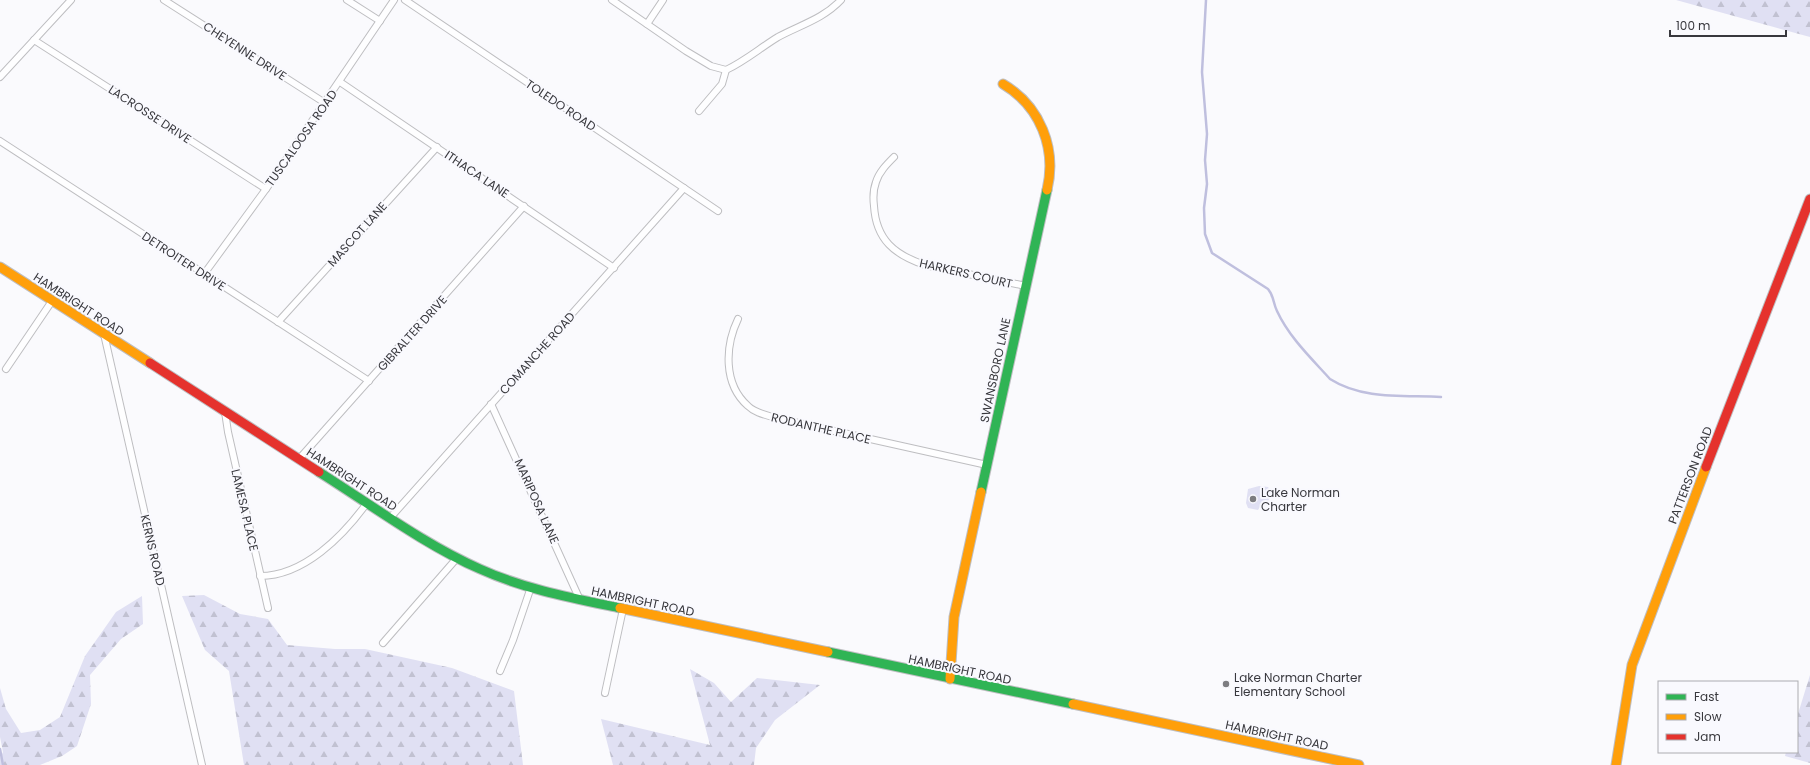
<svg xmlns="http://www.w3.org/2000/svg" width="1810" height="765" font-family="Poppins,sans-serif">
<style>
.forest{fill:url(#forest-firs)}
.park{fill:#e0e0f3}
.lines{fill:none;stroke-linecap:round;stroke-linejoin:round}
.stream{stroke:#bfbfde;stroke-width:2.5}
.street-casing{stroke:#bebec1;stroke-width:8}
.fast-casing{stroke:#bebec1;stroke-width:11}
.slow-casing{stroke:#bebec1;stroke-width:11}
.jam-casing{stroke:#bebec1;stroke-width:11}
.street{stroke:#fefeff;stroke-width:6}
.fast{stroke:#30b455;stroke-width:9}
.slow{stroke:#ff9f0a;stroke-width:9}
.jam{stroke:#e5322d;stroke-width:9}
.poi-dot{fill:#7c7c80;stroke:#f9f9fe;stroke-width:1.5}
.labels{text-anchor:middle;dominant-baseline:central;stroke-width:4;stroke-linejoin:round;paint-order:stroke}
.street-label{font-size:12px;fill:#38383d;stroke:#f9f9fe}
.poi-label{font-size:12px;fill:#38383d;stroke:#f9f9fe;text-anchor:start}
</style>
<defs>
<pattern id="forest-firs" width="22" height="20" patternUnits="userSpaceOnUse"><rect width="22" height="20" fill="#e0e0f3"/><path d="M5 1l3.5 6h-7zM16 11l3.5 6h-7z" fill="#c1c1d1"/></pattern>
</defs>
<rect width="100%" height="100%" fill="#fafafd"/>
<g class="forest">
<path d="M1676 0H1810V37Z"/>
<path d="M204 595 240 614 268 619 287 645 335 649H365L452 668 514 691 523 765H244L229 671 205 650 182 596Z"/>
<path d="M142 596 143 624 121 639 90 675 91 704 77 746 62 756 40 765H0V758L3 752 0 737V688L6 709 21 733 40 730 60 717 85 656 116 612Z"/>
<path d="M690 669 714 683 731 702 757 678 820 685 775 720 756 748 754 765H613L601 719 710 745Z"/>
<path d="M1810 675V763L1785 756 1786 752H1797V717Z"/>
</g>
<path class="park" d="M1259 486 1268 487 1271 492C1269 499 1269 504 1261 505L1258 510 1248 508 1246 503 1248 489Z"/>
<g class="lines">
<g class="stream">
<path d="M1206 0 1202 72 1207 134 1205 160 1207 184 1204 208 1205 234 1212 253 1268 289C1274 296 1273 303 1277 311 1289 337 1311 358 1330 379 1363 400 1404 395 1441 397"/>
<path d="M0 749 3 765"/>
</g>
<defs>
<g id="street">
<path d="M164 0 325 103"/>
<path d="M347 0 380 21"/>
<path d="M405 0 718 211"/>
<path d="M612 0 686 51 711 66 726 70"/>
<path d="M647 24 663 0"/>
<path d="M34 40 266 189"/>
<path d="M0 77 71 0"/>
<path d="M340 82 614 268"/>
<path d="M699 111 722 84 726 70C745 61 760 48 778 37 800 25 823 19 841 0"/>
<path d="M0 141 369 381"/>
<path d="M894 157C887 164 879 172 876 182 873 190 873 198 874 206 876 240 895 255 925 265L1026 286"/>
<path d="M204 274 266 189 394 0"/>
<path d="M738 319C725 346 723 384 748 406 755 413 766 415 776 418L987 465"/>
<path d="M278 322 437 147"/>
<path d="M104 334 202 765"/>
<path d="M6 369 52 301"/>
<path d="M491 404 580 600"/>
<path d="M225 412 228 432 268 608"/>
<path d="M299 459 524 206"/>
<path d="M390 518 684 188"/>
<path d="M260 576C304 576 343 536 367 503"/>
<path d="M383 643 457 558"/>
<path d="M500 671 513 640 531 587"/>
<path d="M605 693 623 609"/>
</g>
<g id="fast">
<path d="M319 472C370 504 425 545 480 569 524 589 572 598 620 608"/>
<path d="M981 492 1047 190"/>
<path d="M828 652 1073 704"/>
</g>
<g id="slow">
<path d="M1003 84C1040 106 1057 148 1047 190"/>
<path d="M0 267 150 363"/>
<path d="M620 608 828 652"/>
<path d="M950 679 954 617 981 492"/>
<path d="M1073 704 1359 765"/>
<path d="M1616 765 1632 665 1706 467"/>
</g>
<g id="jam">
<path d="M150 363 319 472"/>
<path d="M1706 467 1810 199"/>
</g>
</defs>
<use href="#street" class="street-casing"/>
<use href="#fast" class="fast-casing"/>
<use href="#slow" class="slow-casing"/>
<use href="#jam" class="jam-casing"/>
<use href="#street" class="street"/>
<use href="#fast" class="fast"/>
<use href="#slow" class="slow"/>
<use href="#jam" class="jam"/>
</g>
<g class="poi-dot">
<circle cx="1253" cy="499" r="4"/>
<circle cx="1226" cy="684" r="4"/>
</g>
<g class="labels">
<g class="street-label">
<text transform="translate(245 51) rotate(33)">CHEYENNE DRIVE</text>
<text transform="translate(561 105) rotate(34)">TOLEDO ROAD</text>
<text transform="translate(150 114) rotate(33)">LACROSSE DRIVE</text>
<text transform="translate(301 138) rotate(-55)">TUSCALOOSA ROAD</text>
<text transform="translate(477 174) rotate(34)">ITHACA LANE</text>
<text transform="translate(357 234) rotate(-48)">MASCOT LANE</text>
<text transform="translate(184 261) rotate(33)">DETROITER DRIVE</text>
<text transform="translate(966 273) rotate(13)">HARKERS COURT</text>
<text transform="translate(79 304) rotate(33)">HAMBRIGHT ROAD</text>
<text transform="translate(412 333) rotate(-48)">GIBRALTER DRIVE</text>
<text transform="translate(537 353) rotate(-48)">COMANCHE ROAD</text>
<text transform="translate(995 370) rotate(-78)">SWANSBORO LANE</text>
<text transform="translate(821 428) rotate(13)">RODANTHE PLACE</text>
<text transform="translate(1690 475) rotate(-69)">PATTERSON ROAD</text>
<text transform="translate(352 479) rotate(33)">HAMBRIGHT ROAD</text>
<text transform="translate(537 501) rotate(66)">MARIPOSA LANE</text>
<text transform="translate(245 510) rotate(77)">LAMESA PLACE</text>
<text transform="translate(153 550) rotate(77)">KERNS ROAD</text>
<text transform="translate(643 601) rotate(12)">HAMBRIGHT ROAD</text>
<text transform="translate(960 669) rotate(12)">HAMBRIGHT ROAD</text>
<text transform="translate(1277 735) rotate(12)">HAMBRIGHT ROAD</text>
</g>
<g class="poi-label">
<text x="1261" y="492">Lake Norman<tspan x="1261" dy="14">Charter</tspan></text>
<text x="1234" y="677">Lake Norman Charter<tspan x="1234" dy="14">Elementary School</tspan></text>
</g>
</g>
<rect x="1658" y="681" width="140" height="72" fill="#f9f9fe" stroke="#acacb1"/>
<rect x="1666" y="694" width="20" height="6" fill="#30b455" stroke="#acacb1"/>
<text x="1694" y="701" font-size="12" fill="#38383d">Fast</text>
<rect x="1666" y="714" width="20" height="6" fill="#ff9f0a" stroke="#acacb1"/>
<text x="1694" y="721" font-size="12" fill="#38383d">Slow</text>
<rect x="1666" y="734" width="20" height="6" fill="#e5322d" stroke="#acacb1"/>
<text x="1694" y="741" font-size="12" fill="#38383d">Jam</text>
<path d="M1670 30v6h116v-6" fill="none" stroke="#38383d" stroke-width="2"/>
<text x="1676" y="30" font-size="12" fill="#38383d" stroke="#f9f9fe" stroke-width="3" paint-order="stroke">100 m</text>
</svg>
